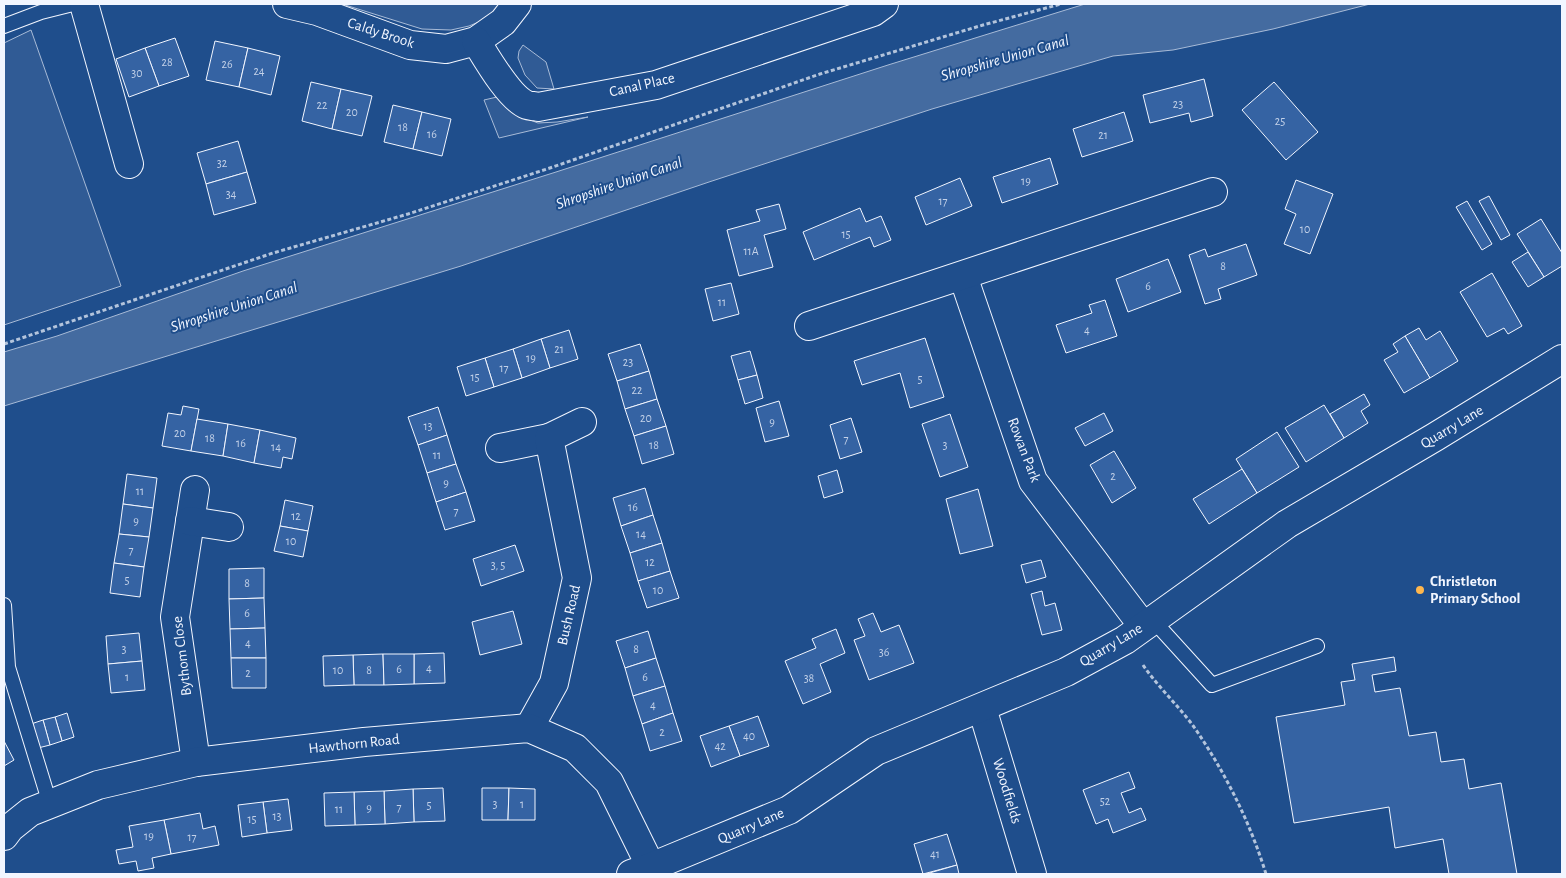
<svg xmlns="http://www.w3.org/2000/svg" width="1566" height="878" font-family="'Alegreya Sans',sans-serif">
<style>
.built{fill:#305b95;stroke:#a8bbd7}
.water{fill:#446ba0;stroke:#a8bbd7}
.building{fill:#3563a3;stroke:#f2f6ff}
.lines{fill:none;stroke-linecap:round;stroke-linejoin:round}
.service-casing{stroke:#f2f6ff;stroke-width:16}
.minor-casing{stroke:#f2f6ff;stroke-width:30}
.path{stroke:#b3c4dc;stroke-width:3;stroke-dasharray:4 2.5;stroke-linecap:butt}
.service{stroke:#1f4e8c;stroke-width:14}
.minor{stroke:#1f4e8c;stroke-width:28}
.poi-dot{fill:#ffb74d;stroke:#1f4e8c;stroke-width:2}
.labels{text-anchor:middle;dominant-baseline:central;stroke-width:4;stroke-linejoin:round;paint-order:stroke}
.number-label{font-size:12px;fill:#c3d1e8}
.street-label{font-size:15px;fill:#f2f6ff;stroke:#1f4e8c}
.poi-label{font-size:15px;font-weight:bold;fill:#f2f6ff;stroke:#1f4e8c;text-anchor:start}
.water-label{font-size:16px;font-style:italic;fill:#f2f6ff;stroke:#1f4e8c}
</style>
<rect width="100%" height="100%" fill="#1f4e8c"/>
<g class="built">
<path d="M342 4H501L486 19 469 26 451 30 422 29Z"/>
<path d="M31 30 121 286 4 325V43Z"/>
<path d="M523 45 546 62 554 89 537 88 525 75 518 58 519 51Z"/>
<path d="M497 97 517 115 538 123 557 122 588 117 499 138 484 100Z"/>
</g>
<path class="water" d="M1085 4H1370L1273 29 1173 50 1113 56 932 109 709 182 461 266 4 406V352L57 336 243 271 556 172 888 65Z"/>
<g class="building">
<path d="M175 38 189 76 159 86 145 48Z"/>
<path d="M215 41 248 48 239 87 206 80Z"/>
<path d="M145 48 159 86 129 97 116 59Z"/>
<path d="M248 48 280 56 271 95 239 87Z"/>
<path d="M1204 79 1213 116 1191 122 1189 113 1150 123 1143 95Z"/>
<path d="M311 82 341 89 332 129 302 121Z"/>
<path d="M1274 82 1318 132 1286 160 1242 110Z"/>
<path d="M341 89 372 96 362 136 332 129Z"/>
<path d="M393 105 422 112 413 149 384 142Z"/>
<path d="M422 112 451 119 442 156 413 149Z"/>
<path d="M1124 112 1133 141 1082 157 1073 129Z"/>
<path d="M238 141 247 172 206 184 197 153Z"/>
<path d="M1050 158 1058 184 1002 203 993 177Z"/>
<path d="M247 172 256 203 214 215 206 184Z"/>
<path d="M960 178 972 206 926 225 915 197Z"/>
<path d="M1296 180 1333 194 1310 254 1284 244 1296 214 1285 209Z"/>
<path d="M1489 196 1510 235 1501 240 1479 201Z"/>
<path d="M1467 201 1492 244 1482 250 1456 207Z"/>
<path d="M779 204 786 229 764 235 773 267 739 276 727 230 760 221 756 210Z"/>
<path d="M860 208 866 222 881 216 891 240 874 247 870 237 814 260 803 232Z"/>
<path d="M1541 219 1562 253V266L1544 277 1517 234Z"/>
<path d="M1246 244 1257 275 1218 289 1221 299 1205 304 1189 255 1205 249 1208 257Z"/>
<path d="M1528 252 1544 277 1528 287 1512 262Z"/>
<path d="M1168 259 1181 292 1128 312 1116 279Z"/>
<path d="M1492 273 1522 326 1508 334 1504 328 1487 337 1460 292Z"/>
<path d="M731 283 739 314 713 321 705 289Z"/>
<path d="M1105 300 1117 336 1066 353 1056 325 1092 313 1089 305Z"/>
<path d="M1419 328 1426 340 1440 331 1458 361 1430 378 1405 336Z"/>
<path d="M569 330 578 359 550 368 541 339Z"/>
<path d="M1405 336 1430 378 1404 393 1384 360 1398 352 1393 344Z"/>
<path d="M925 338 944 397 910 408 900 373 862 385 854 361Z"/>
<path d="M541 339 550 368 522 378 513 349Z"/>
<path d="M640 344 649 371 617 381 608 354Z"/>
<path d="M513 349 522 378 494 387 485 358Z"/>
<path d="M750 351 757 375 738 380 731 356Z"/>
<path d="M485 358 494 387 466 396 457 367Z"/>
<path d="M649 371 657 399 625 409 617 381Z"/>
<path d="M757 375 763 398 745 404 738 380Z"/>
<path d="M1364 394 1370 405 1361 411 1368 423 1344 438 1330 414Z"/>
<path d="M657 399 666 426 634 436 625 409Z"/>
<path d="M779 401 789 436 765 442 756 408Z"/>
<path d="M1324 405 1344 438 1306 462 1285 428Z"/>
<path d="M183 406 199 409 191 451 162 446 168 413 181 415Z"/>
<path d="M438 407 447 435 418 445 408 417Z"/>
<path d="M1104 413 1113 431 1085 446 1075 428Z"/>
<path d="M950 414 968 467 940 477 922 424Z"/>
<path d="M851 418 862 452 840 459 830 425Z"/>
<path d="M197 419 228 424 223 456 191 451Z"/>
<path d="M228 424 260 430 254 463 223 456Z"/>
<path d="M666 426 674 454 642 464 634 436Z"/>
<path d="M260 430 296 438 292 459 283 457 281 468 254 463Z"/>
<path d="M1277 432 1299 467 1257 493 1236 459Z"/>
<path d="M447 435 456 464 427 473 418 445Z"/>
<path d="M1114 451 1136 488 1112 503 1090 465Z"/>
<path d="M456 464 466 492 436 502 427 473Z"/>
<path d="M1242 469 1257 493 1209 524 1193 499Z"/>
<path d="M837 470 843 492 824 498 818 476Z"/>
<path d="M127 474 157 478 153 508 123 504Z"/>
<path d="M645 488 653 515 621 526 613 498Z"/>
<path d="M978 489 993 546 960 554 946 499Z"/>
<path d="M466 492 475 521 445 530 436 502Z"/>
<path d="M285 500 313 506 308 531 280 526Z"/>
<path d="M123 504 153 508 149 537 119 534Z"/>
<path d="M653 515 662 543 630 553 621 526Z"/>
<path d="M280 526 308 531 303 557 274 551Z"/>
<path d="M119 534 149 537 144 567 114 563Z"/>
<path d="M662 543 670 571 638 581 630 553Z"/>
<path d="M515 545 524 571 481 586 473 559Z"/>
<path d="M1041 560 1046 577 1026 583 1021 565Z"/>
<path d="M114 563 144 567 140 597 110 593Z"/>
<path d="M264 568V598L229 599V569Z"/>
<path d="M670 571 679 598 647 608 638 581Z"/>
<path d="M1042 591 1045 606 1055 603 1062 630 1042 635 1031 594Z"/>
<path d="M264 598 265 628 230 629 229 599Z"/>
<path d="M513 611 522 644 480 655 472 622Z"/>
<path d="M873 613 881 632 899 625 914 663 869 680 854 640 865 636 858 619Z"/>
<path d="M265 628 266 658H231L230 629Z"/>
<path d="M836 629 845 653 820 664 831 692 803 704 785 661 816 648 812 639Z"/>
<path d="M648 631 656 658 625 668 616 641Z"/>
<path d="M139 633 142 661 108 664 106 636Z"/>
<path d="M444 653 445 683 414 684V654Z"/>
<path d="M383 654 384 685H354L353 655Z"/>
<path d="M383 654H414V684L384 685Z"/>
<path d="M353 655 354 685 324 686 323 656Z"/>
<path d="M1394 657 1396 671 1372 675 1375 692 1400 688 1409 736 1436 732 1441 762 1464 759 1469 789 1501 783 1517 874H1449L1443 839 1395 848 1389 807 1294 823 1276 717 1345 705 1341 682 1355 680 1352 664Z"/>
<path d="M231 658H266V688H232Z"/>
<path d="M656 658 665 686 633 696 625 668Z"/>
<path d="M142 661 145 690 111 693 108 664Z"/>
<path d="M665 686 673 713 642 724 633 696Z"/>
<path d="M67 713 74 737 62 741 55 717Z"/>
<path d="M673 713 682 741 650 751 642 724Z"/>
<path d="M758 716 769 746 740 756 729 726Z"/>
<path d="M55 717 62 741 50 745 43 720Z"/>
<path d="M43 720 50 745 38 748 31 724Z"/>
<path d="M729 726 740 756 711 767 700 736Z"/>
<path d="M4 741 14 760 4 766Z"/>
<path d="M1129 772 1135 788 1121 793 1129 813 1141 808 1146 820 1113 833 1108 819 1096 824 1083 790Z"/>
<path d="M443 788 445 821 414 822 413 789Z"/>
<path d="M482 788H509L508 820H482Z"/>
<path d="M509 788 535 789V820H508Z"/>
<path d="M413 789 414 822 385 824 384 791Z"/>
<path d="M384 791 385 824 355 825 354 792Z"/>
<path d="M354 792 355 825 325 826 324 793Z"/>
<path d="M288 799 292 830 267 833 263 802Z"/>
<path d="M263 802 267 833 242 837 238 805Z"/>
<path d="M200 813 203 829 215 826 219 845 171 854 164 820Z"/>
<path d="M164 820 171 854 152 858 154 868 138 871 136 861 119 864 116 850 133 847 129 826Z"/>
<path d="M947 834 957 865 923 874 914 844Z"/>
<path d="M957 865 959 874H926Z"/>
</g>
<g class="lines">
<defs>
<g id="service">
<path d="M4 26 41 12 73 4"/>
<path d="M4 605 8 667 50 804"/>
<path d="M1152 619 1212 685 1317 646"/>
</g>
<g id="minor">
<path d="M84 4 129 164"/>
<path d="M287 4 317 11 410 45 446 49 476 41 503 22 517 4"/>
<path d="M476 41C486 57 509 98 527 105 530 106 535 106 538 107L656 85 873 12 884 4"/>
<path d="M963 276 1033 481 1143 626"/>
<path d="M809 326 1213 192"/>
<path d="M500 448 549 438"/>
<path d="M195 490 175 617 196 762"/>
<path d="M190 521 229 527"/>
<path d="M982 708 1032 874"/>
<path d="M529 728 554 683 577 578 549 438 582 422"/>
<path d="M4 836 10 828 30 812 98 785 196 762 364 742 529 728 575 748 609 782 651 867"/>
<path d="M631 874 651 867 789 810 876 751 1066 672 1125 640 1287 524 1435 437 1562 359"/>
</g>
</defs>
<use href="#service" class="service-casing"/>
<use href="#minor" class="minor-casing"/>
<g class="path">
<path d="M4 344 273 253 408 214 550 168 820 74 983 25 1061 4"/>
<path d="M1143 665C1158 687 1178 705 1194 727 1225 772 1250 822 1266 874"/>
</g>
<use href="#service" class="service"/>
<use href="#minor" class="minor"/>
</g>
<circle class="poi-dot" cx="1420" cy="590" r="5"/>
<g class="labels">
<g class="number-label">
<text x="167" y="62">28</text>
<text x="227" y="64">26</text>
<text x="259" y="71">24</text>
<text x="137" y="73">30</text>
<text x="1178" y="104">23</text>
<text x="322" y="105">22</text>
<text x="352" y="112">20</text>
<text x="1280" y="121">25</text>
<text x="403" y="127">18</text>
<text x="432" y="134">16</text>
<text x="1103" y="135">21</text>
<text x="222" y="163">32</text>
<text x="1026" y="181">19</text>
<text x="231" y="194">34</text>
<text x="943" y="201">17</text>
<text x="1305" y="229">10</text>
<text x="846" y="234">15</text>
<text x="751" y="251">11A</text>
<text x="1223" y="266">8</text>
<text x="1148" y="286">6</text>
<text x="722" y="302">11</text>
<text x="1087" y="330">4</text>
<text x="559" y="349">21</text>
<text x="531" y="358">19</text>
<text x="628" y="362">23</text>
<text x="504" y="368">17</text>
<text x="475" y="377">15</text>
<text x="920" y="379">5</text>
<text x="637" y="390">22</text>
<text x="646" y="418">20</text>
<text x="772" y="422">9</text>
<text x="428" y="426">13</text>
<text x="180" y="433">20</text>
<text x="210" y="438">18</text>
<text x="846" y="439">7</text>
<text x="241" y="443">16</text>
<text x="654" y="445">18</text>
<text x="945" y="445">3</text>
<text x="276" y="447">14</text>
<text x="437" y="455">11</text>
<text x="1113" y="476">2</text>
<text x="446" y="483">9</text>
<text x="140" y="491">11</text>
<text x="633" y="507">16</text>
<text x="456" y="511">7</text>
<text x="296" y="516">12</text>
<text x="136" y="521">9</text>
<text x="641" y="534">14</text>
<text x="291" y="541">10</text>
<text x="131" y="550">7</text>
<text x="650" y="562">12</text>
<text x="498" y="565">3, 5</text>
<text x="127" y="580">5</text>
<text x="247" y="583">8</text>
<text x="658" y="590">10</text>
<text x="247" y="613">6</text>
<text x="248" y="643">4</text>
<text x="124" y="649">3</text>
<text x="636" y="649">8</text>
<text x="884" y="652">36</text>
<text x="429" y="668">4</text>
<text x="399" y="669">6</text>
<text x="338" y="670">10</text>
<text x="369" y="670">8</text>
<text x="248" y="673">2</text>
<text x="127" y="677">1</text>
<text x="645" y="677">6</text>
<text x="809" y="678">38</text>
<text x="653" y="705">4</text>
<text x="662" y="732">2</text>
<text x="749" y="736">40</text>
<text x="720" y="746">42</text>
<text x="1105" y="801">52</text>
<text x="495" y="804">3</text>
<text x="522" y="804">1</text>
<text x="429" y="805">5</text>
<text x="399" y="807">7</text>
<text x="369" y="808">9</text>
<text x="339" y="809">11</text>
<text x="277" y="816">13</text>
<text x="252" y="819">15</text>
<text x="149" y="836">19</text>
<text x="192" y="837">17</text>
<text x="935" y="854">41</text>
</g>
<g class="street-label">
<text transform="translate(381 33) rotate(18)">Caldy Brook</text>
<text transform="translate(642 85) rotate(-13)">Canal Place</text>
<text transform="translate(1452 427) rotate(-31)">Quarry Lane</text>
<text transform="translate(1024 450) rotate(69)">Rowan Park</text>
<text transform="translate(569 615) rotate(-77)">Bush Road</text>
<text transform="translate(1111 645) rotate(-31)">Quarry Lane</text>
<text transform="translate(182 656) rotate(-97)">Bythom Close</text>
<text transform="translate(354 744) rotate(-6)">Hawthorn Road</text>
<text transform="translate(1007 791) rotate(73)">Woodfields</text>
<text transform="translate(751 826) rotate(-23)">Quarry Lane</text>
</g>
<g class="poi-label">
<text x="1430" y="581">Christleton<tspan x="1430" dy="17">Primary School</tspan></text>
</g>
<g class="water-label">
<text transform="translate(1005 58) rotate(-16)">Shropshire Union Canal</text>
<text transform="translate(619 183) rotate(-19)">Shropshire Union Canal</text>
<text transform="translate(234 307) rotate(-18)">Shropshire Union Canal</text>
</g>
</g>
<rect width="1566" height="878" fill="none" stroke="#f2f6ff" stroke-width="10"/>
</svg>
